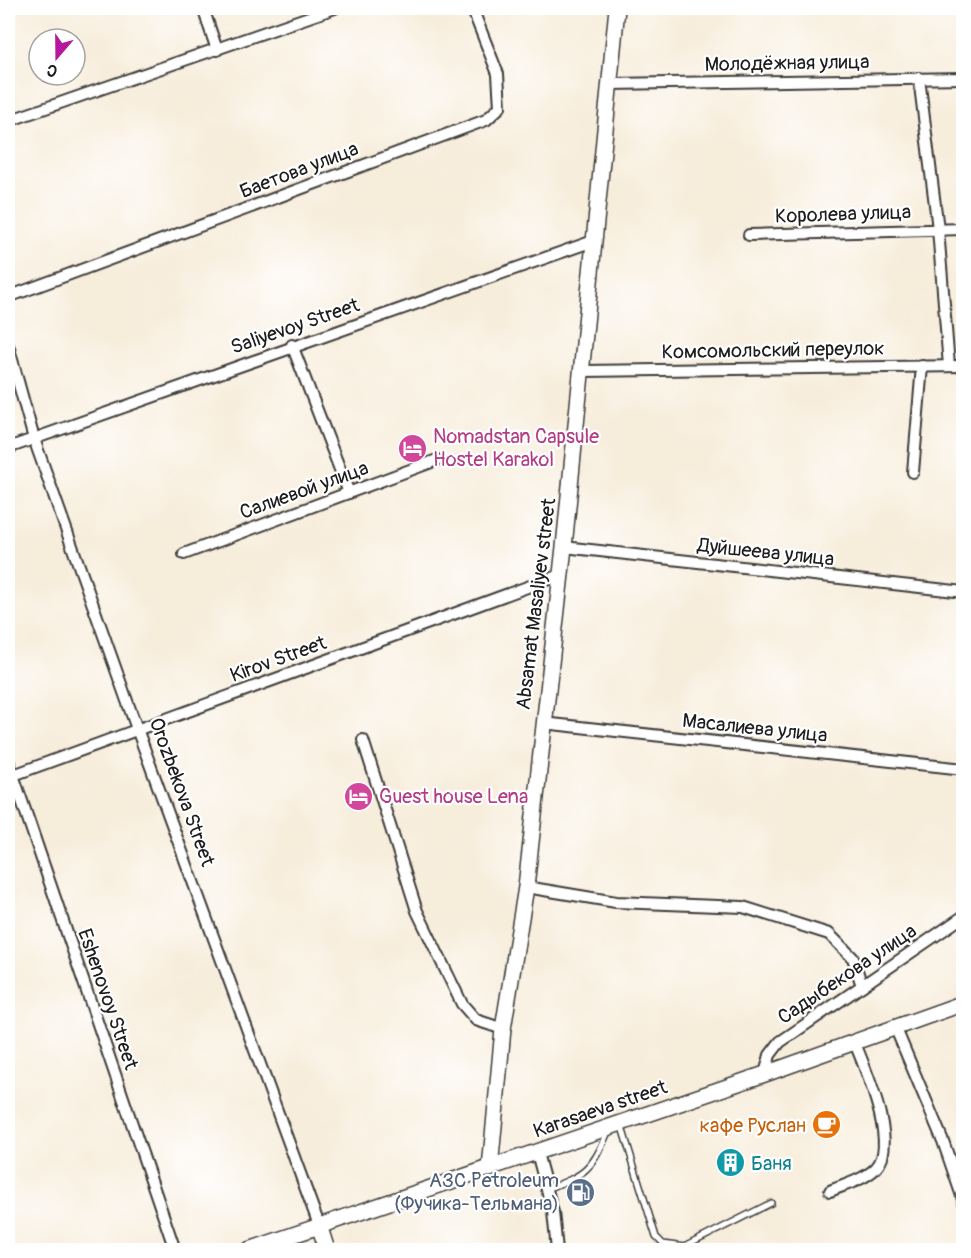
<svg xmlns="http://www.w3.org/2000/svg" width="971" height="1258" font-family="Pangolin,sans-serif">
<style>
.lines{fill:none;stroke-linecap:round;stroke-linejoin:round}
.lane-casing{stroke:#3d3b39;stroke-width:8}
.street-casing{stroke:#3d3b39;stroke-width:14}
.secondary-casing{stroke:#3d3b39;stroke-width:18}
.lane{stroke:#fff;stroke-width:5}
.street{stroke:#fff;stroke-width:10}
.secondary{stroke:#fff;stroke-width:15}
.labels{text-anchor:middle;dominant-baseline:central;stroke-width:4.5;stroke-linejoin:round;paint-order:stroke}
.street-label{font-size:20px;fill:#1c1c1c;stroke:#fff}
.hotel-label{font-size:20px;fill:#b23c85;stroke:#fff;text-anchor:start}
.food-label{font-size:20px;fill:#c56008;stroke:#fff;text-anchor:end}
.culture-label{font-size:20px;fill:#0d838f;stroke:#fff;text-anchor:start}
.service-label{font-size:20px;fill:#4e5e75;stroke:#fff;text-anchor:end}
</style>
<rect width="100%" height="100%" fill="#fff"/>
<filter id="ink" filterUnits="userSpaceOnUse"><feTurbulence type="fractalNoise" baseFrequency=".0167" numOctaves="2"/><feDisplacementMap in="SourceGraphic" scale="12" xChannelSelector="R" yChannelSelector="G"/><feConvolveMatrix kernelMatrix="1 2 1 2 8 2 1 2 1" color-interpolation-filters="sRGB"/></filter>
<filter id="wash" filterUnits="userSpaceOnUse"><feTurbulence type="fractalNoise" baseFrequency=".008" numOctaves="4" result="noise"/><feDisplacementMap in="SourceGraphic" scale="24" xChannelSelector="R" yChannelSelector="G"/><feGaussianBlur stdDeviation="1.35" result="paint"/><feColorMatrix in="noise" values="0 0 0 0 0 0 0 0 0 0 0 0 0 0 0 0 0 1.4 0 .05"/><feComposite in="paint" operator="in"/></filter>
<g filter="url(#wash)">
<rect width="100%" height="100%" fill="#f7eddb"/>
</g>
<g filter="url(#ink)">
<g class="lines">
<defs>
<g id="lane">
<path d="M621 1124 656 1237 663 1244 684 1247 771 1203"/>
<path d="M547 1189C586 1174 591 1171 608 1132"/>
</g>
<g id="street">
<path d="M203 8 217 50"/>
<path d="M919 78 938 229 949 366"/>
<path d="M611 84 964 78"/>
<path d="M8 121 335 8"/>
<path d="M749 235 964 229"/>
<path d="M8 297 486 120 500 107 498 74 472 8"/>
<path d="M8 345 34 439 137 729 319 1225"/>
<path d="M292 345 349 493"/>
<path d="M583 371 964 366"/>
<path d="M8 448 596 240"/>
<path d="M913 472 922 366"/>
<path d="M564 547 964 592"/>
<path d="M184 554 437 460"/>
<path d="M543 723 964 769"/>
<path d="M363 740 417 911 462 1004 476 1020 503 1029"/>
<path d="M8 760 175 1250"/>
<path d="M8 777 560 575"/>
<path d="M526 887 616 902 743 907 829 934 853 958 862 986"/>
<path d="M896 1029 943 1141 964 1202"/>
<path d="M765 1074 770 1055 780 1042 964 916"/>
<path d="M537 1153 553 1212 557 1250"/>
<path d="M830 1191C844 1185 864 1180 876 1168 899 1144 865 1069 855 1043"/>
</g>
<g id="secondary">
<path d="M490 1169 503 1029 526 887 564 547 617 8"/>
<path d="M319 1225 327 1250"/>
<path d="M249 1250 765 1074 964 1003"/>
</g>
</defs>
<use href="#lane" class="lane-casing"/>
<use href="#street" class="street-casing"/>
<use href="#secondary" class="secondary-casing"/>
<use href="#lane" class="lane"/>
<use href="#street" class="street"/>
<use href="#secondary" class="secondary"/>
</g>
</g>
<defs>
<symbol id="hotel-disc" viewBox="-11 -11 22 22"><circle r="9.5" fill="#d1479c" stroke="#fff"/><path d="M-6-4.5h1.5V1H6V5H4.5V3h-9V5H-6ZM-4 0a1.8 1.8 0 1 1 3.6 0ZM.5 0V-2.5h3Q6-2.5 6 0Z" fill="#fff"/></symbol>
<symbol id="cafe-disc" viewBox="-11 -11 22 22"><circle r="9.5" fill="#e8710a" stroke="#fff"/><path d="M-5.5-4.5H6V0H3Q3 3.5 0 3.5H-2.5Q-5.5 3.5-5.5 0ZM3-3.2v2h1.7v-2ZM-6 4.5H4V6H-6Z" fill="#fff"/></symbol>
<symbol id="building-disc" viewBox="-11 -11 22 22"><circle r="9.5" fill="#0f9aa8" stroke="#fff"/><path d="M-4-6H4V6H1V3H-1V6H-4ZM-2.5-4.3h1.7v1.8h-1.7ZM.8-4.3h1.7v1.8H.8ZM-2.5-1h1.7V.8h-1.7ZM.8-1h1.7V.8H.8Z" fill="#fff"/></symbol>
<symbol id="fuel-disc" viewBox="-11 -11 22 22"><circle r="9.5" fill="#5c6f8a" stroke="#fff"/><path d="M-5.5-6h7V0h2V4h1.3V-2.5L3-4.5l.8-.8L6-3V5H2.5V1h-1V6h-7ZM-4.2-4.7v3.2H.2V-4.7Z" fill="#fff"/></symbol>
</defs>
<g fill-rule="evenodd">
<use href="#hotel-disc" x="396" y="432" width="33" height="33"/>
<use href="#hotel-disc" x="342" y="780" width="33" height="33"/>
<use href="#cafe-disc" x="810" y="1108" width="33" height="33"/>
<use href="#building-disc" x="714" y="1146" width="33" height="33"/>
<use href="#fuel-disc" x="564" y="1176" width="33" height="33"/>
</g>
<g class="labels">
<g class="street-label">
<text transform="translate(787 63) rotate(-1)">Молодёжная улица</text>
<text transform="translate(299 170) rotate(-21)">Баетова улица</text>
<text transform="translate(843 214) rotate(-2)">Королева улица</text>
<text transform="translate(295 326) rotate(-19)">Saliyevoy Street</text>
<text transform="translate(773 350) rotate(-1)">Комсомольский переулок</text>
<text transform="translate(304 490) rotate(-20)">Салиевой улица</text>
<text transform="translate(766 552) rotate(6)">Дуйшеева улица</text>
<text transform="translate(536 604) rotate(-83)">Absamat Masaliyev street</text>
<text transform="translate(278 659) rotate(-20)">Kirov Street</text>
<text transform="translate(755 728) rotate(6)">Масалиева улица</text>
<text transform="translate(182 792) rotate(70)">Orozbekova Street</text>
<text transform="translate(847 974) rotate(-34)">Садыбекова улица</text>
<text transform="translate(108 999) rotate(71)">Eshenovoy Street</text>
<text transform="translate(600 1109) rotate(-19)">Karasaeva street</text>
</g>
<g class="hotel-label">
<text x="433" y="436">Nomadstan Capsule<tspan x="433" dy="23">Hostel Karakol</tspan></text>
<text x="379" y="796">Guest house Lena</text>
</g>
<g class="food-label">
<text x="806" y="1125">кафе Руслан</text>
</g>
<g class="culture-label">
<text x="751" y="1163">Баня</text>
</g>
<g class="service-label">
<text x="559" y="1180">АЗС Petroleum<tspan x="559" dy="23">(Фучика-Тельмана)</tspan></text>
</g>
</g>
<rect width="971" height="1258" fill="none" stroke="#fff" stroke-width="30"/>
<g transform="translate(57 57) rotate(200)"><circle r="28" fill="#ffffff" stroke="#a4a4a4" stroke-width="1.5"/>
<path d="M0-4.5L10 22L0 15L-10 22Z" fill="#b5179e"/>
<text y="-9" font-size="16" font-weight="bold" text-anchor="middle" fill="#1c1c1c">С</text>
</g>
</svg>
